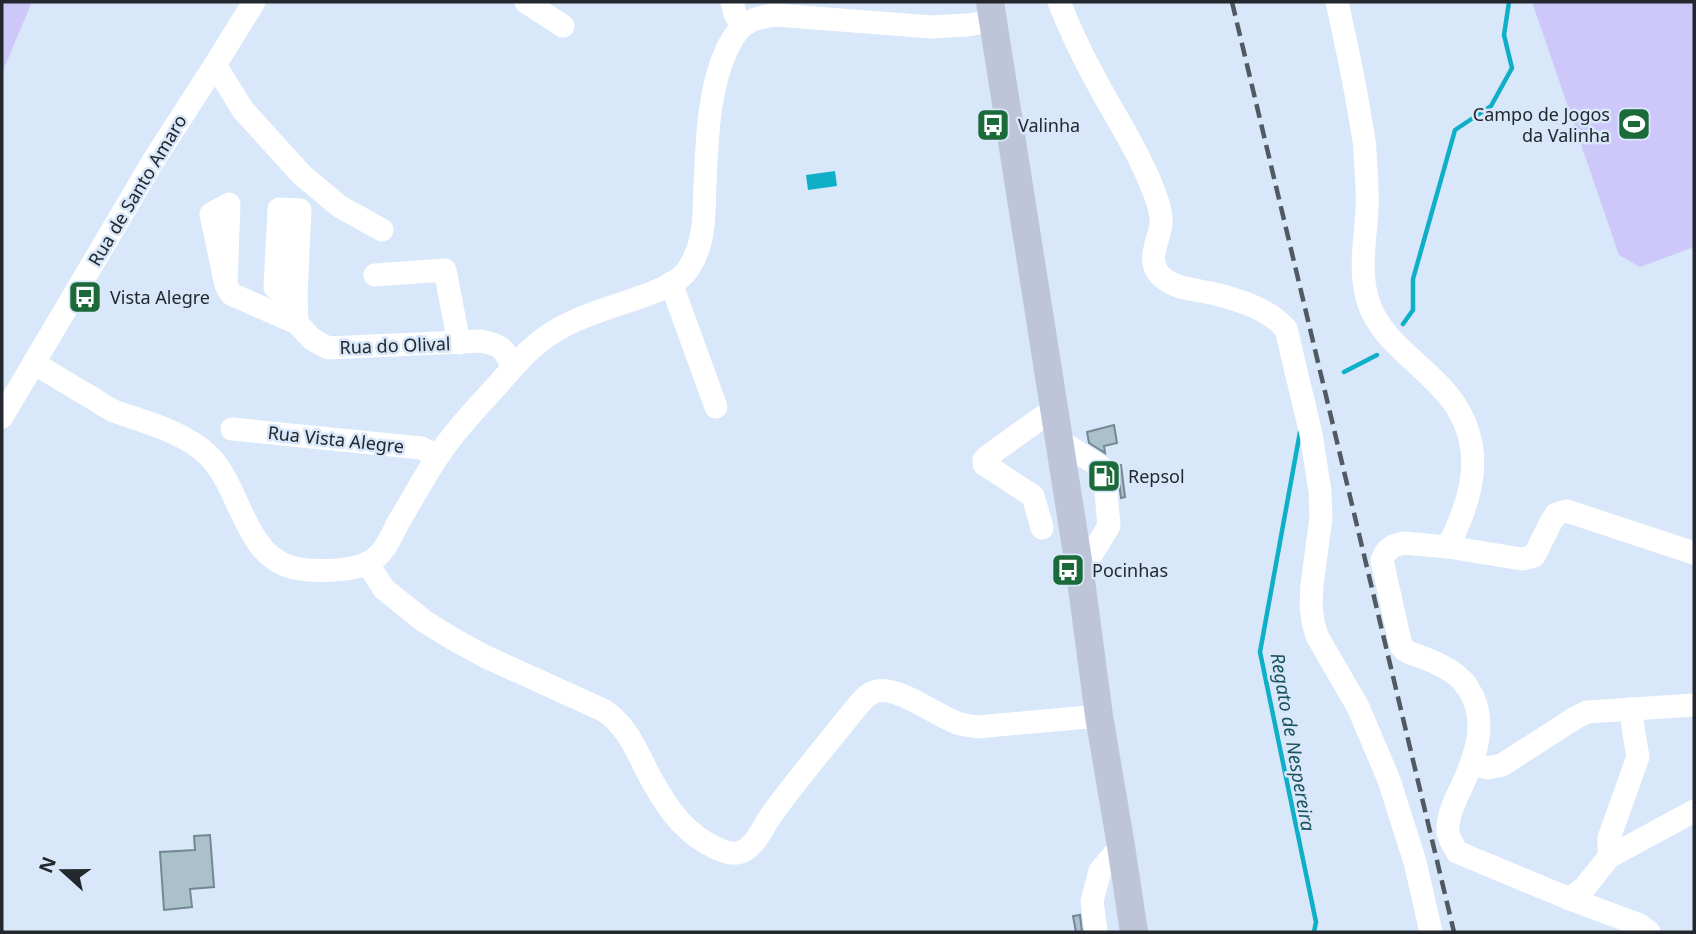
<svg xmlns="http://www.w3.org/2000/svg" width="1696" height="934" font-family="'Noto Sans',sans-serif">
<style>
.green{fill:#cec8fa}
.water{fill:#0fb0c7}
.lines{fill:none;stroke-linecap:round;stroke-linejoin:round}
.stream{stroke:#0fb0c7;stroke-width:4.5}
.building{fill:#aac0cb;stroke:#748893;stroke-width:2}
.minor{stroke:#fff;stroke-width:23}
.major{stroke:#bec5d9;stroke-width:28}
.rail{stroke:#515962;stroke-width:4.5;stroke-dasharray:14 7;stroke-linecap:butt}
.labels{text-anchor:middle;dominant-baseline:central;stroke-width:5;stroke-linejoin:round;paint-order:stroke}
.poi-label{font-size:18px;fill:#22282e;stroke:#d8e7f9;text-anchor:start}
.street-label{font-size:18px;fill:#22282e;stroke:#d8e7f9}
.water-label{font-size:19px;font-style:italic;fill:#1b535d;stroke:#d8e7f9}
</style>
<rect width="100%" height="100%" fill="#d8e7f9"/>
<g class="green">
<path d="M2 2H32L2 73Z"/>
<path d="M1532 2H1694V247L1640 267 1619 255Z"/>
</g>
<path class="water" d="M835 171 837 186 808 190 806 175Z"/>
<g class="lines">
<g class="stream">
<path d="M1403 324 1413 310V279L1455 130 1491 106 1512 68 1504 35 1509 2"/>
<path d="M1344 372 1377 355"/>
<path d="M1300 432 1260 652 1316 922 1314 932"/>
</g>
</g>
<g class="building">
<path d="M1114 425 1117 443 1104 446 1105 453 1089 443 1087 432Z"/>
<path d="M1121 465 1125 497 1121 498 1117 466Z"/>
<path d="M210 835 214 887 190 889 192 907 164 910 160 852 195 850 194 836Z"/>
<path d="M1080 915 1082 932H1076L1073 916Z"/>
</g>
<g class="lines">
<g class="minor">
<path d="M526 2 563 26"/>
<path d="M732 2 735 14 742 26"/>
<path d="M1059 2C1069 27 1080 51 1093 75 1115 117 1143 157 1158 203 1160 210 1162 217 1161 224 1159 241 1146 260 1160 275 1174 290 1197 289 1215 294 1239 300 1269 309 1286 329L1311 434 1320 491 1321 517 1312 585 1311 605 1313 622 1317 636 1358 707 1389 780 1415 862 1431 932"/>
<path d="M1337 2C1345 38 1353 74 1359 111 1361 125 1365 139 1365 153 1366 172 1368 192 1367 211 1365 241 1359 272 1368 301 1376 327 1396 345 1416 363 1430 376 1445 389 1456 406 1486 454 1471 500 1448 547"/>
<path d="M215 65 243 110 302 175 339 206 382 230"/>
<path d="M375 275 445 270 459 343"/>
<path d="M671 283 716 407"/>
<path d="M226 285 229 204 211 214 226 285 231 294 297 323 312 339 328 348 481 341C501 345 505 349 512 367"/>
<path d="M296 296H285L275 287 279 209 300 210 296 296 297 323"/>
<path d="M34 363C52 374 71 386 89 396 97 401 105 407 114 411 144 422 185 432 208 455 243 489 243 560 299 569 317 572 352 571 368 563 385 554 391 536 399 521 415 495 429 467 448 442 467 417 489 395 509 372 524 354 541 338 562 327 589 312 620 305 649 294 659 290 672 285 680 278 689 271 694 260 698 249 705 228 704 207 705 186 707 141 708 90 727 49 731 41 737 30 744 25 754 18 765 16 776 15L932 27 967 25 993 21"/>
<path d="M2 417 155 158 215 65 254 2"/>
<path d="M232 429 421 448 438 456"/>
<path d="M1060 441 1104 469 1109 526 1080 573"/>
<path d="M1042 528 1033 496 984 464V460L988 456 1055 408"/>
<path d="M1694 553 1567 511 1556 514 1550 524 1534 556 1522 559 1448 547 1403 543 1393 546 1386 552 1382 560 1401 646C1407 654 1415 654 1424 658 1440 664 1459 673 1468 688 1489 720 1476 755 1462 786 1455 800 1447 816 1448 832 1449 839 1454 846 1457 852L1570 899 1585 887 1609 857 1694 811"/>
<path d="M367 563 384 589 424 621 453 639 486 657 603 710C630 727 639 758 654 784 670 812 687 835 716 848 722 851 731 854 737 853 754 851 763 826 772 814 798 778 827 744 855 709 861 702 867 693 877 691 899 686 938 717 960 724 965 725 971 726 977 727L1099 716"/>
<path d="M1472 764 1488 768 1502 765 1575 718 1587 712 1694 705"/>
<path d="M1609 857V838L1638 757 1634 734 1631 709"/>
<path d="M1570 899 1640 925 1649 932"/>
<path d="M1096 932 1092 901 1100 871 1121 846"/>
</g>
<path class="major" d="M990 2 1080 573 1099 716 1121 846 1134 932"/>
<path class="rail" d="M1232 2 1454 932"/>
</g>
<defs>
<symbol id="stadium-square" viewBox="-11 -11 22 22"><rect x="-9" y="-9" width="18" height="18" rx="4" fill="#1a6a3a" stroke="#d8e7f9"/><path d="M0-5a6.5 5 0 1 0 0 10a6.5 5 0 1 0 0-10ZM-3.5-1.8h7v3.6h-7Z" fill="#fff"/></symbol>
<symbol id="bus-square" viewBox="-11 -11 22 22"><rect x="-9" y="-9" width="18" height="18" rx="4" fill="#1a6a3a" stroke="#d8e7f9"/><path d="M-5-6H5V4H4V6H2V4H-2V6H-4V4H-5ZM-3.5-4V0h7V-4ZM-3.5 1.2v1.5H-2V1.2ZM2 1.2v1.5H3.5V1.2Z" fill="#fff"/></symbol>
<symbol id="fuel-square" viewBox="-11 -11 22 22"><rect x="-9" y="-9" width="18" height="18" rx="4" fill="#1a6a3a" stroke="#d8e7f9"/><path d="M-5.5-6h7V0h2V4h1.3V-2.5L3-4.5l.8-.8L6-3V5H2.5V1h-1V6h-7ZM-4.2-4.7v3.2H.2V-4.7Z" fill="#fff"/></symbol>
</defs>
<g fill-rule="evenodd">
<use href="#stadium-square" x="1615" y="105" width="38" height="38"/>
<use href="#bus-square" x="974" y="106" width="38" height="38"/>
<use href="#bus-square" x="66" y="278" width="38" height="38"/>
<use href="#fuel-square" x="1085" y="457" width="38" height="38"/>
<use href="#bus-square" x="1049" y="551" width="38" height="38"/>
</g>
<g class="labels">
<g class="poi-label">
<text x="1610" y="114" text-anchor="end">Campo de Jogos<tspan x="1610" dy="21">da Valinha</tspan></text>
<text x="1018" y="125">Valinha</text>
<text x="110" y="297">Vista Alegre</text>
<text x="1128" y="476">Repsol</text>
<text x="1092" y="570">Pocinhas</text>
</g>
<g class="street-label">
<text transform="translate(137 190) rotate(-59)">Rua de Santo Amaro</text>
<text transform="translate(395 345) rotate(-2)">Rua do Olival</text>
<text transform="translate(336 439) rotate(6)">Rua Vista Alegre</text>
</g>
<g class="water-label">
<text transform="translate(1293 742) rotate(80)">Regato de Nespereira</text>
</g>
</g>
<rect width="1696" height="934" fill="none" stroke="#22282e" stroke-width="7"/>
<g transform="translate(63 871) rotate(291)" stroke="#d8e7f9" stroke-width="5" paint-order="stroke">
<path d="M0-5L12 26L0 18L-12 26Z" fill="#22282e"/>
<text y="-10" font-size="19" font-weight="bold" text-anchor="middle" fill="#22282e">N</text>
</g>
</svg>
